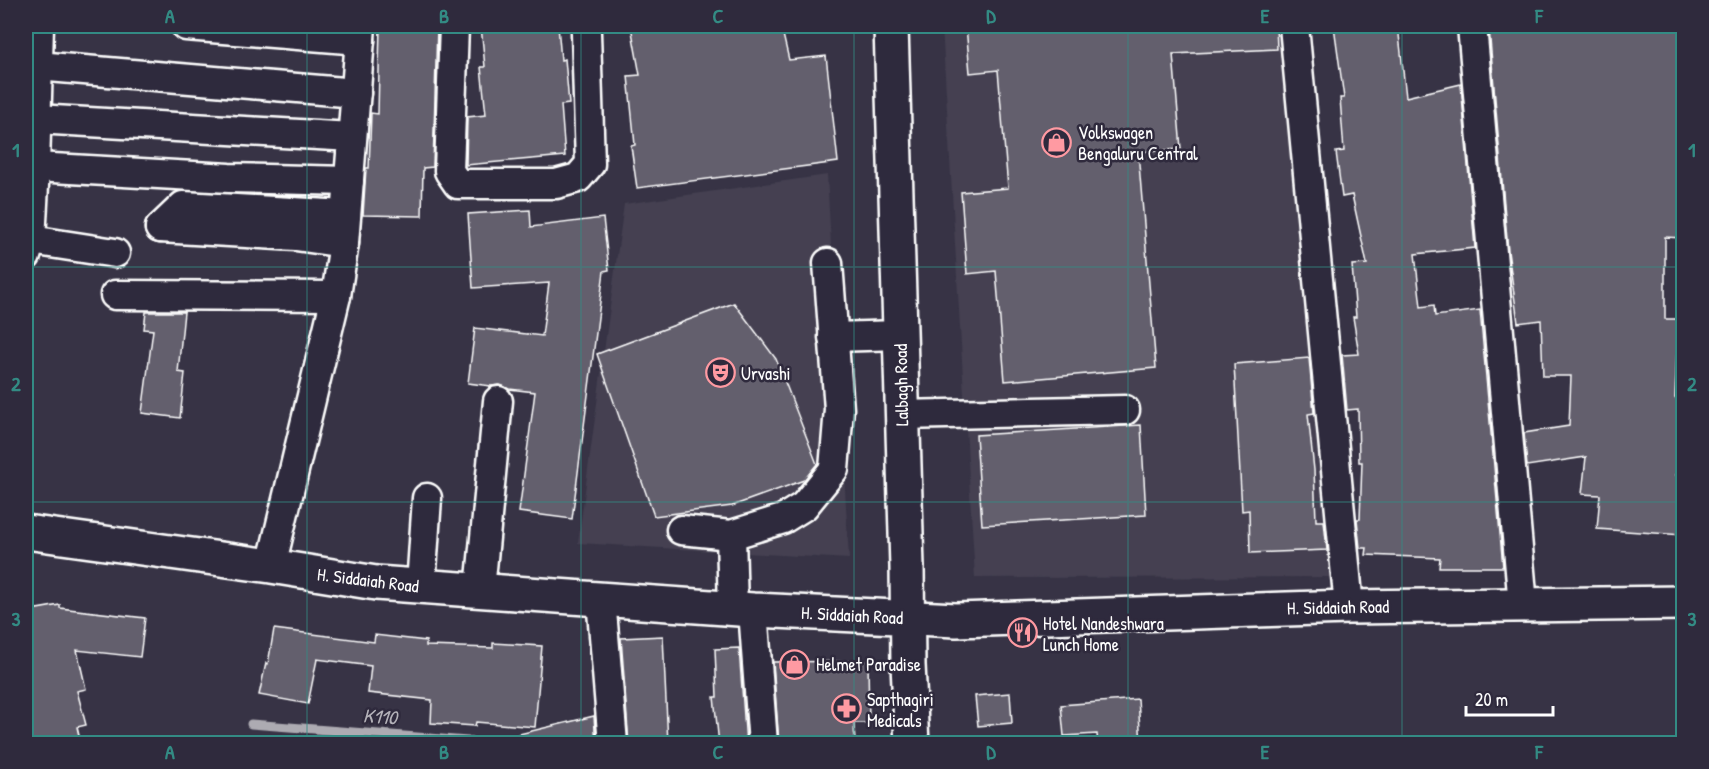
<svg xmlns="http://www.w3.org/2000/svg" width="1709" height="769" font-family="'Patrick Hand',sans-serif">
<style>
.built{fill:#444051}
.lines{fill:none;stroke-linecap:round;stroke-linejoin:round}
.stream{stroke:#adabb2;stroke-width:9}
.building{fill:#635f6d;stroke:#fff;stroke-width:1.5}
.minor-casing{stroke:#fff;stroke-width:33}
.major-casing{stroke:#fff;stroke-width:38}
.minor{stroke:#2f2a3d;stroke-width:28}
.major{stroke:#2f2a3d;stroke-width:33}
.grid{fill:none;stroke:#338b84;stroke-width:1.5;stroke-opacity:0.55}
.labels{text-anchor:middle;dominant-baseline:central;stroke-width:5;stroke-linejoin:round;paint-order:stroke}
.poi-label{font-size:18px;fill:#fff;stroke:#2f2a3d;text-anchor:start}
.street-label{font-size:18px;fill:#fff;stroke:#2f2a3d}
.water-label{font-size:20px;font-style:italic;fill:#b4b2b9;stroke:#2f2a3d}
.neatline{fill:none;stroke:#338b84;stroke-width:2}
.grid-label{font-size:20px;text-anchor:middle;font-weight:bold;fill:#338b84}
</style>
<rect width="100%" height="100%" fill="#373345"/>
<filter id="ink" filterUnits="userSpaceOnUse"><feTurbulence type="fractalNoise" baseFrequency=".0167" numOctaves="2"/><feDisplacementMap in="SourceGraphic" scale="12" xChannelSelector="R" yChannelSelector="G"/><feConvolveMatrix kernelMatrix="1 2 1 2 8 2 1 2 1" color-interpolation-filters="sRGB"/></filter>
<g filter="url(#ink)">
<g class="built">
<path d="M942 26H1286L1333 577 975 578Z"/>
<path d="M827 175 849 559 578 543 624 204Z"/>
</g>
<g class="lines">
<path class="stream" d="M251 724 506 744"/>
</g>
<g class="building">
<path d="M380 26H437L433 167 423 168 422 216 363 215 366 168H369L371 113 378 114Z"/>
<path d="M481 26H558L561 60 565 59 569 104 561 105 565 156 466 165 467 117 486 115 481 67H485Z"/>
<path d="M631 26H781L789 60 826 56 838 162 637 188 631 146 635 145 628 76 640 75Z"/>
<path d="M966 26H1276L1277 49 1173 54 1181 149 1138 152 1156 368 1005 381 996 271 967 274 961 192 1008 188 998 70 970 73Z"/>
<path d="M1334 26H1398L1406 97 1461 84 1475 248 1415 254 1421 307 1434 305 1435 316 1480 310 1503 567H1439L1440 558 1366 555 1367 548H1360L1357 519H1360L1362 462H1359L1358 409 1347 410 1342 355 1359 354 1353 317H1356L1352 265 1367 264 1352 195 1342 197 1336 152 1344 151 1340 98H1344Z"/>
<path d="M1521 26H1683V238L1665 237V319H1682L1681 347H1677L1675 398H1678L1676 475H1683V535L1597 529 1600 495 1582 494 1586 457 1527 466 1524 433 1569 426 1571 376H1543L1541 320 1518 323 1508 251 1489 28Z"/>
<path d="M530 210 531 227 603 218 609 270 604 271 572 519 519 512 535 392 509 389 500 385 491 386 468 383 475 328 542 336 549 283 473 288 468 214Z"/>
<path d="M734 303 776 359 817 464 804 480 732 506 654 516 597 354Z"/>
<path d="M146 312H184L178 372 185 373 180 418 142 413 153 330 144 329Z"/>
<path d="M1309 358 1314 413 1308 414 1314 470 1316 521H1324L1327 550 1250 553 1249 510 1242 511 1234 364Z"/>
<path d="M1141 425 1146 515 982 525 976 435Z"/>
<path d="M60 605V608L145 618 140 657 77 650 86 689 77 691 86 725 77 727 81 744H26V611Z"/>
<path d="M274 629 374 642 375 635 426 641V646L493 648V643L542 646 535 727 476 722 475 726 431 723 432 700 368 693 371 666 317 659 308 704 259 695 266 663 268 664Z"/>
<path d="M663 636 668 744H629L621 638Z"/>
<path d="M739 648 746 744H719L714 697H717L715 649Z"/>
<path d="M868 661 869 723H854L855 744H779L773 662Z"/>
<path d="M1010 693 1012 723 978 726 975 696Z"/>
<path d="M1138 699 1141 744H1098L1097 734 1064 736 1061 705Z"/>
<path d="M594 716 596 744H516L515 735Z"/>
</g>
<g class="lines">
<defs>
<g id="minor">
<path d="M186 26 360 40"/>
<path d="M454 26 449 171 458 184H556L578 178 590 164 586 33"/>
<path d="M1294 26 1349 607"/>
<path d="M1472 26 1523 605"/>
<path d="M37 66 356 93"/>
<path d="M36 119 352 137"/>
<path d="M35 167 229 178 349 181"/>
<path d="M160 228 183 206 346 215"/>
<path d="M160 228 296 236 344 243"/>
<path d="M31 240 115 253"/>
<path d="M26 256 31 240 35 167 39 26"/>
<path d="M115 295 336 296"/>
<path d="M833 337 900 335"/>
<path d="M901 415 1125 410"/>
<path d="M681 530 731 535 783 519 804 506 834 469 839 409 828 263"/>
<path d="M731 535 733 609"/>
<path d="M271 566 336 296 344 243 361 26"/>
<path d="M421 586 427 498"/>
<path d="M480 590 498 401"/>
<path d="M601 599 613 744"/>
<path d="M753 610 763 744"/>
</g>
<g id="major">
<path d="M891 26 907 567 908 665 912 744"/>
<path d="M26 532 271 566 376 583 753 610 956 620 1349 607 1684 603"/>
</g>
</defs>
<use href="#minor" class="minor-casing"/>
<use href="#major" class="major-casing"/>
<use href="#minor" class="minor"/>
<use href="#major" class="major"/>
</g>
</g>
<path class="grid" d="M307 26V744M581 26V744M854 26V744M1128 26V744M1402 26V744M26 267H1684M26 502H1684"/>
<defs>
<symbol id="shop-ring" viewBox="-11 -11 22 22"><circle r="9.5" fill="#2f2a3d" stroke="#ff9aa2" stroke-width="1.5"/><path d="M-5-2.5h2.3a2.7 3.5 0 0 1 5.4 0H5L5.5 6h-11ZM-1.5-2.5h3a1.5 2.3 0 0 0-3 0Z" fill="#ff9aa2"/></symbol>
<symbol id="theatre-ring" viewBox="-11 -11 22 22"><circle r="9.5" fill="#2f2a3d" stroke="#ff9aa2" stroke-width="1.5"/><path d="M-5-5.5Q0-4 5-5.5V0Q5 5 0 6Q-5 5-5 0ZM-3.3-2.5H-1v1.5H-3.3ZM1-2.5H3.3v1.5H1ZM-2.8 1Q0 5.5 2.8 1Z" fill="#ff9aa2"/></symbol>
<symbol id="restaurant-ring" viewBox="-11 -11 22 22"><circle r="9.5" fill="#2f2a3d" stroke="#ff9aa2" stroke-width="1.5"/><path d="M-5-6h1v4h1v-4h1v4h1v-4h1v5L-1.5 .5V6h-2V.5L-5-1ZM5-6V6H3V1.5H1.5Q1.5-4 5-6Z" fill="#ff9aa2"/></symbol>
<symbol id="pharmacy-ring" viewBox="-11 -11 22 22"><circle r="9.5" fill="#2f2a3d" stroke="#ff9aa2" stroke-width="1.5"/><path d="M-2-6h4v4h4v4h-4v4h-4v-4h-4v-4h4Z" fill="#ff9aa2"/></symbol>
</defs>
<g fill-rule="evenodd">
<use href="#shop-ring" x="1040" y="126" width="33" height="33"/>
<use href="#theatre-ring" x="704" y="356" width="33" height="33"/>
<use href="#restaurant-ring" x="1006" y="616" width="33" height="33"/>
<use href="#shop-ring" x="778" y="648" width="33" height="33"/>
<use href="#pharmacy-ring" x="830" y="692" width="33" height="33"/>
</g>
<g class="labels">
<g class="poi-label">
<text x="1078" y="132">Volkswagen<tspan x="1078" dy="21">Bengaluru Central</tspan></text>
<text x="741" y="373">Urvashi</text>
<text x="1043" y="623">Hotel Nandeshwara<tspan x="1043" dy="21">Lunch Home</tspan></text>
<text x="816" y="664">Helmet Paradise</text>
<text x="867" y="699">Sapthagiri<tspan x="867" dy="21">Medicals</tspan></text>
</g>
<g class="street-label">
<text transform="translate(901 385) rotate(-91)">Lalbagh Road</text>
<text transform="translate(368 580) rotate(7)">H. Siddaiah Road</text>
<text transform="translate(1338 607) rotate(-1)">H. Siddaiah Road</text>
<text transform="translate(852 615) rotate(3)">H. Siddaiah Road</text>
</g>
<g class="water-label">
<text transform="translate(380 716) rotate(4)">K110</text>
</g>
</g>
<rect width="1709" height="769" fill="none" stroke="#2f2a3d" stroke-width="66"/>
<path d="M1466 706v9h87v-9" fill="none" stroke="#ffffff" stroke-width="3"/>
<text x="1475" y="706" font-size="18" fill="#ffffff" stroke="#2f2a3d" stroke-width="4.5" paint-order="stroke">20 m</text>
<rect x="33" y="33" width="1643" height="703" class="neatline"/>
<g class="grid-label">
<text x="170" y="23">A</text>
<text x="444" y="23">B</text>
<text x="718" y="23">C</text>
<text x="991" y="23">D</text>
<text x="1265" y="23">E</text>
<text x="1539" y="23">F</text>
<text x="16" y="157">1</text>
<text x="1692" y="157">1</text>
<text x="16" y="391">2</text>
<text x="1692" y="391">2</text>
<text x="16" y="626">3</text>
<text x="1692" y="626">3</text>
<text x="170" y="759">A</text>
<text x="444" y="759">B</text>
<text x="718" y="759">C</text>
<text x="991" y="759">D</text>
<text x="1265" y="759">E</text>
<text x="1539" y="759">F</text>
</g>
</svg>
